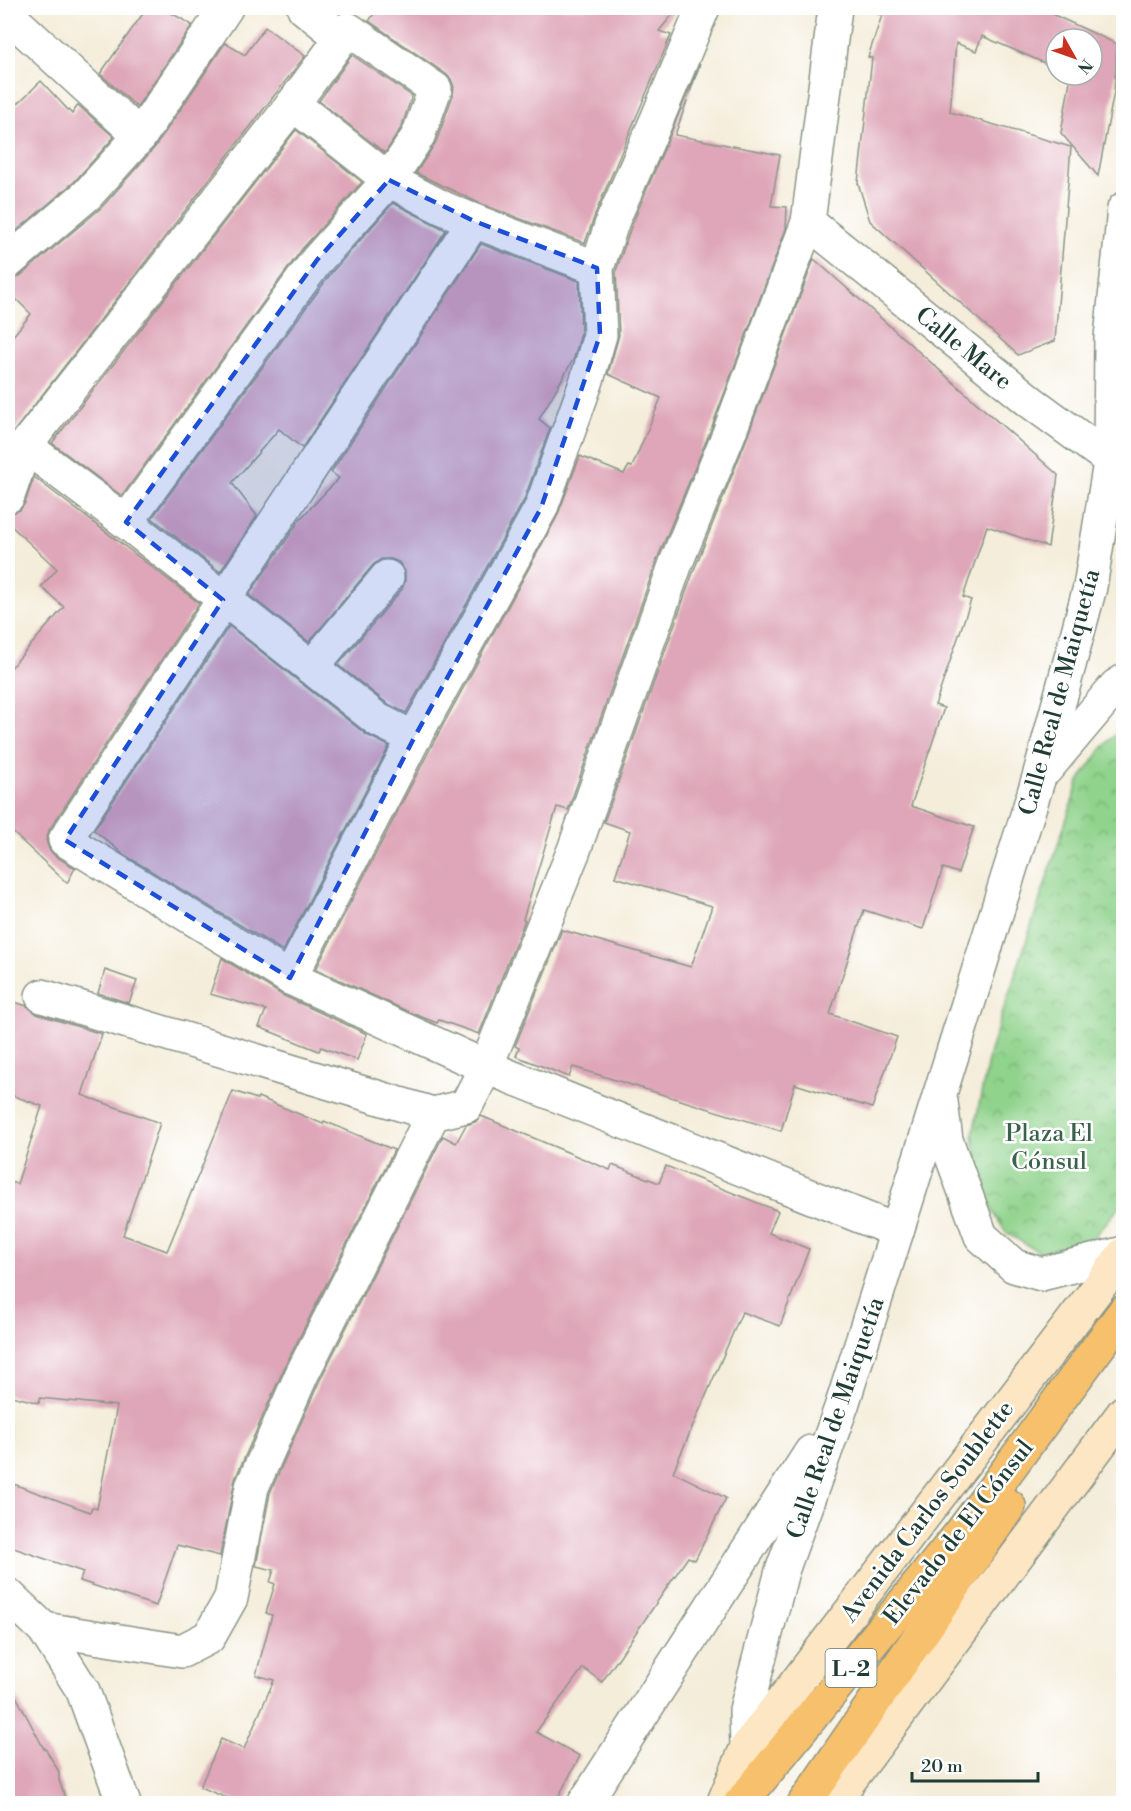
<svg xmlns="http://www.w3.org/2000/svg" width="1131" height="1811" font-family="'Libre Bodoni',serif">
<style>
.park{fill:url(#park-crowns);stroke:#588860;stroke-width:1.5}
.building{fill:#dea6b8}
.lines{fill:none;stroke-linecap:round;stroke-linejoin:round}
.street-casing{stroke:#8a9587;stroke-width:36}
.secondary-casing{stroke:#8a9587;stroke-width:36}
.primary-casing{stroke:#8a9587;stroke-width:36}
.street{stroke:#fff;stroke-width:33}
.secondary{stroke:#fce6c4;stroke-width:33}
.primary{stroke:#f7c06c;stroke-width:33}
.marked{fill:#1d4ed8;fill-opacity:0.2;stroke:#1d4ed8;stroke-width:4.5;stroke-dasharray:12 8;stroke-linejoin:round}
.labels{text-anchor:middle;stroke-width:5;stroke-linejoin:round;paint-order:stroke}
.shield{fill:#fff;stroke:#627771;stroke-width:1.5}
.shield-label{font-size:22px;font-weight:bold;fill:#1f3d34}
.street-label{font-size:24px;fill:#1f3d34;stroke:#fff}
.park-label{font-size:24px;fill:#3b624a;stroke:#fff}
</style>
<defs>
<pattern id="park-crowns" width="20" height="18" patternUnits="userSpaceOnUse" patternTransform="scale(1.5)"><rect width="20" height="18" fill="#90d38c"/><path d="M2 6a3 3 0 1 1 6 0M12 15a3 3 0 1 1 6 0" fill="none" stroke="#75ac73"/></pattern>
</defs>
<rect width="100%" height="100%" fill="#fff"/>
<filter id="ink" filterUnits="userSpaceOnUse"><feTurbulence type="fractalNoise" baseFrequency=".0167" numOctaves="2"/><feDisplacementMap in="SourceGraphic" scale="12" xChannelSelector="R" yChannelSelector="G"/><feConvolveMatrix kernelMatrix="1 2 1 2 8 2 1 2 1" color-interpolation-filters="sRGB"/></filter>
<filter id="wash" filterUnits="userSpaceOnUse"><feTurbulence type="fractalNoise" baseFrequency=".008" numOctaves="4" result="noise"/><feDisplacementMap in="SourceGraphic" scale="24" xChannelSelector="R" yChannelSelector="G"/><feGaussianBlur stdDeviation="1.35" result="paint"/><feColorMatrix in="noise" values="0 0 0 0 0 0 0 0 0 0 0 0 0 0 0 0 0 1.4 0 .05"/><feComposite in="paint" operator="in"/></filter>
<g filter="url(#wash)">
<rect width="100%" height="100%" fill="#f4edda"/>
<!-- park -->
<path class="park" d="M 1123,727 L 1123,1203 L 1088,1244 L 1039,1252 L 1006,1233 L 989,1205 L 977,1170 L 973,1134 L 990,1051 L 1079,781 L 1103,747 Z"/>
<g id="blocks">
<!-- building -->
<g class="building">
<path d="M 147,8 L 163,8 L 192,25 L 137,107 L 100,74 Z"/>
<path d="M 378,8 L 678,8 L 659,31 L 671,35 L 596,212 L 585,243 L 481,204 L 416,173 L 436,142 L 453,95 L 454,87 L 451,79 L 446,74 L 369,21 Z"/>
<path d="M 871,8 L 1039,8 L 1117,44 L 1114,92 L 1098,176 L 1061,133 L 1071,75 L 1092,75 L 1092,39 L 1056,39 L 1056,68 L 982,36 L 976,51 L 956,43 L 950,112 L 1071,147 L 1055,341 L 1018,355 L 870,221 L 858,183 L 872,58 L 868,57 L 882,15 L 870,11 Z"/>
<path d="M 265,27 L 305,56 L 8,439 L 8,342 L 31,314 L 8,291 L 8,280 L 20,276 L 101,208 L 155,147 L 225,43 L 245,55 Z"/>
<path d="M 352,55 L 412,96 L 401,128 L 385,153 L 319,101 Z"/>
<path d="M 700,64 L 675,135 L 780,155 L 771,206 L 787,207 L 786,229 L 711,429 L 658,557 L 568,810 L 557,807 L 523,919 L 525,920 L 479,1034 L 439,1020 L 437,1023 L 409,1012 L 316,969 L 431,747 L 557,517 L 580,456 L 624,474 L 629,466 L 632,467 L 661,398 L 608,374 L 619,335 L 616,271 L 631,227 Z"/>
<path d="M 41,81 L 72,114 L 78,105 L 114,137 L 74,182 L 8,238 L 8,113 Z"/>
<path d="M 296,130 L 362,182 L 302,249 L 122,496 L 52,443 Z"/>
<path d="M 393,203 L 446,230 L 302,448 L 279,429 L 232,483 L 257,516 L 220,572 L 152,518 L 332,272 Z"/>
<path d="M 481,244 L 579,281 L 581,333 L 574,358 L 539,419 L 550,428 L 524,500 L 406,713 L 388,704 L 338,665 L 402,589 L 405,581 L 405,571 L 399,562 L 391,559 L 381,559 L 373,565 L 309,642 L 249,595 L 301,518 L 339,478 L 331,472 Z"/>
<path d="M 814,259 L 1058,475 L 1048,547 L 987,526 L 963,597 L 971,600 L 935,705 L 944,708 L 911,806 L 974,827 L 958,873 L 943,868 L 923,929 L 864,910 L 830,1014 L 897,1037 L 872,1108 L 795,1084 L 781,1131 L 573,1067 L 569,1077 L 516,1056 L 519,1048 L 515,1046 L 562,930 L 691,967 L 712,906 L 615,877 L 630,831 L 604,822 L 694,570 L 745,443 Z"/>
<path d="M 34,477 L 199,603 L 49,830 L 46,840 L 49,849 L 55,856 L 75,868 L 67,883 L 8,828 L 8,671 L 64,607 L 41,587 L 57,569 L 8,523 L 8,514 L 20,510 L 25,503 Z"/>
<path d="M 229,626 L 367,735 L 389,746 L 283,951 L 123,854 L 94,830 Z"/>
<path d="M 222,958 L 282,995 L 367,1034 L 357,1060 L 321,1047 L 319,1051 L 259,1027 L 266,1010 L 210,994 Z"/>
<path d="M 105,970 L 137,981 L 129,1003 L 98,993 Z"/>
<path d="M 8,1000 L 27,1006 L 37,1014 L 102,1034 L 82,1095 L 160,1123 L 123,1235 L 167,1251 L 233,1091 L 257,1099 L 258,1097 L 323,1124 L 324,1121 L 394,1150 L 285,1366 L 235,1479 L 220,1556 L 177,1545 L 156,1606 L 80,1581 L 83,1572 L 8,1546 L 8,1482 L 90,1512 L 92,1507 L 97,1509 L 117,1406 L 40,1398 L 39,1403 L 8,1395 L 8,1181 L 17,1184 L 42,1106 L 8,1094 Z"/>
<path d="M 481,1116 L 610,1170 L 612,1165 L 659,1183 L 666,1166 L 778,1211 L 769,1233 L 809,1249 L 780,1326 L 742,1312 L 673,1472 L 726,1498 L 695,1560 L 688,1557 L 602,1682 L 583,1668 L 536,1732 L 580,1756 L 555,1803 L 239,1803 L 200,1787 L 221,1739 L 244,1749 L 274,1680 L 256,1675 L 272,1615 L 266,1613 L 275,1584 L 270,1582 L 274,1570 L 256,1566 L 270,1493 L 319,1382 L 443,1136 L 456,1143 L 466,1125 L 477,1121 Z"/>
<path d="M 8,1681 L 44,1749 L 45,1748 L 59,1772 L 59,1780 L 67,1803 L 8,1803 Z"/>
</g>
</g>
</g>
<g filter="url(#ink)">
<use href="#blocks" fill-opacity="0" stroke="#8a9587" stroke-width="1.5"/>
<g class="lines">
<defs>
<g id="street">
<path d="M 304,8 L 342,38"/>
<path d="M 8,15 L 140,136"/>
<path d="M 293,104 L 389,180 L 443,208 L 474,221 L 597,268"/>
<path d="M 474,221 L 65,840 L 290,978 L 486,1067 L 897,1231"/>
<path d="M 808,222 L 1031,402 L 1124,470"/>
<path d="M 8,262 L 87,195 L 140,136 L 226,8"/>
<path d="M 25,446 L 126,522 L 378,720 L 414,738"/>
<path d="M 8,496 L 25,446 L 293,104 L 348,29 L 435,89 L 418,136 L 389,180 L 317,260 L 126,522"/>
<path d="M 311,668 L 387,577"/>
<path d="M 1046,769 L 1116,686 L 1124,681"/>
<path d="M 290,978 L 414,738 L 541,508 L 587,380 L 600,335 L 597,268 L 613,220 L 658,117 L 703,8"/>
<path d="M 42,996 L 433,1114"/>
<path d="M 941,1102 L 946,1140 L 981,1236 L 1014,1266 L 1041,1274 L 1124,1253"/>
<path d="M 8,1595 L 44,1629 L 83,1691 L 124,1804"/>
<path d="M 44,1629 L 182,1651 L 209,1637 L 231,1598 L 252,1487 L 302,1374 L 433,1114 L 466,1106 L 486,1067 L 574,850 L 676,563 L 728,436 L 808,222 L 835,8"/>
<path d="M 747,1747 L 746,1710 L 782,1571 L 842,1405 L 897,1231 L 1039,777 L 1090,587 L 1110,462 L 1111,338 L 1124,209"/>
<path d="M 584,1804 L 811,1452"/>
</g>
<g id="secondary">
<path d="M 723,1804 L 747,1747 L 1124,1254"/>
<path d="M 832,1804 L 1124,1412"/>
</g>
<g id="primary">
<path d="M 740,1804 L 961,1533 L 1124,1312"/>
<path d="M 804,1804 L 1009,1506"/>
</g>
</defs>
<!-- street casing -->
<use href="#street" class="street-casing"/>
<!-- secondary casing -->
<use href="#secondary" class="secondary-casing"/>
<!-- primary casing -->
<use href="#primary" class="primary-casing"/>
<!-- street -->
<use href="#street" class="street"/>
<!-- secondary -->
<use href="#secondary" class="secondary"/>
<!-- primary -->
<use href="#primary" class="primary"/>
</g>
</g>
<!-- marked area -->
<path class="marked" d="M 389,180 L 474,221 L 597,268 L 600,335 L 541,508 L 414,738 L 290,978 L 65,840 L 223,600 L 126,522 L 317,260 Z"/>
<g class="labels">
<!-- shield labels -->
<rect class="shield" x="825.5" y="1649" width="51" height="38" rx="4.5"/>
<g class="shield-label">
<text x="851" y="1676">L-2</text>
</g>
<!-- street labels -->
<g class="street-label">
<text transform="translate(964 348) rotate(39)" y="8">Calle Mare</text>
<text transform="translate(1059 692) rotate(-75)" y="8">Calle Real de Maiquetía</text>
<text transform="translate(835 1418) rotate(-71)" y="8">Calle Real de Maiquetía</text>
<text transform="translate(927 1511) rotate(-53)" y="8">Avenida Carlos Soublette</text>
<text transform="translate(958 1532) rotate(-52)" y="8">Elevado de El Cónsul</text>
</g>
<!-- park labels -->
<g class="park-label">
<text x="1049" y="1141">Plaza El<tspan x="1049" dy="28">Cónsul</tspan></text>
</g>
</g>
<!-- margin -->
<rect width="1131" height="1811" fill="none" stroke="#fff" stroke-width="30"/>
<!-- north arrow -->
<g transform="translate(1074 57) rotate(130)"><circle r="28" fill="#ffffff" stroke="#a5b1ae" stroke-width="1.5"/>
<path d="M0-4.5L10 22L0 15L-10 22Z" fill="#c8321e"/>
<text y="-9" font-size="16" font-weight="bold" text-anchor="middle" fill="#1f3d34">N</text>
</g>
<!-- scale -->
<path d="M912 1772v9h126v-9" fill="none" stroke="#1f3d34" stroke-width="3"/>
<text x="921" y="1772" font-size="18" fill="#1f3d34" stroke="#ffffff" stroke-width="4.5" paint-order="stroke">20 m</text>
</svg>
